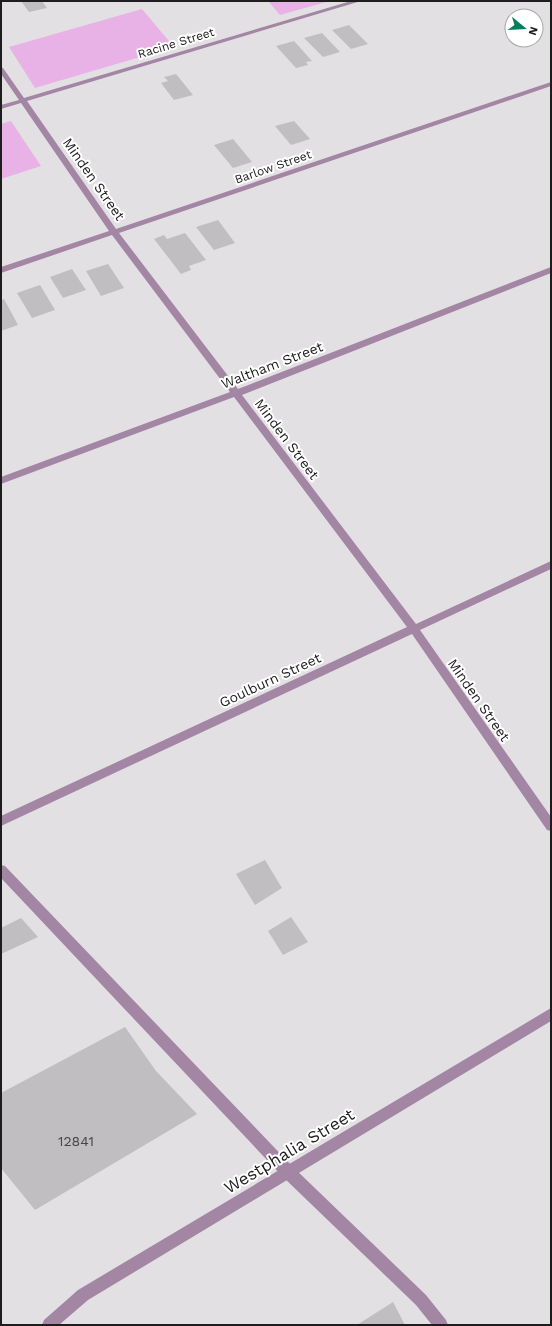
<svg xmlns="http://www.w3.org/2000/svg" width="552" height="1326" font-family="'Work Sans',sans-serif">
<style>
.green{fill:#e8b2e7}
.building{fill:#c1bec1}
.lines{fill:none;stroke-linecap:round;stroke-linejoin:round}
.service{fill:#a386a3;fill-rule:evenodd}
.minor{fill:#a386a3;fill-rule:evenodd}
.labels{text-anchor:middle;stroke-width:4;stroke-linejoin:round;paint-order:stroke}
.far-street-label{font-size:12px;fill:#1e1d1e;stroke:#fff}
.street-label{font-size:14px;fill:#1e1d1e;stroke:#fff}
.near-number-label{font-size:14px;fill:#474547}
.near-street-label{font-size:17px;fill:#1e1d1e;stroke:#fff}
</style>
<rect width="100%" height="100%" fill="#e3e0e3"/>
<!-- green -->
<g class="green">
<path d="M 268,1 L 330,1 L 280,15 Z"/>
<path d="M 142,9 L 174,47 L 35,88 L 9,47 Z"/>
<path d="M 11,121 L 41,166 L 1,179 L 1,124 Z"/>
</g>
<!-- building -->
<g class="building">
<path d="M 21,1 L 42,1 L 47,8 L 29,12 Z"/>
<path d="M 349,25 L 368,44 L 351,49 L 332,30 Z"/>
<path d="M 322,33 L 340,52 L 323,57 L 304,38 Z"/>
<path d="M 294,41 L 312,61 L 306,62 L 308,65 L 296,68 L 276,46 Z"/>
<path d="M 176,74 L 193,95 L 174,100 L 161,83 L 168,81 L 164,77 Z"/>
<path d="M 294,121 L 310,139 L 291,145 L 275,126 Z"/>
<path d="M 233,139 L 252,162 L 233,168 L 214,145 Z"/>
<path d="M 218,220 L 235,243 L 214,250 L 196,227 Z"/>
<path d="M 185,233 L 206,260 L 189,266 L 191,270 L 181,274 L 154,239 L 164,235 L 167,239 Z"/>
<path d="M 108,264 L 124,288 L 101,296 L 86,271 Z"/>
<path d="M 72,269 L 86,290 L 63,298 L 50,277 Z"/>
<path d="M 40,285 L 55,310 L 32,318 L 17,293 Z"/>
<path d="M 4,299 L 18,325 L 1,331 L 1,300 Z"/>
<path d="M 265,860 L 282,888 L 255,905 L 236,874 Z"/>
<path d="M 291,917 L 308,942 L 283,955 L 268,931 Z"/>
<path d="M 21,918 L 38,937 L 1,954 L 1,928 Z"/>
<path d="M 125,1027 L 156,1071 L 197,1114 L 35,1210 L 1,1168 L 1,1093 Z"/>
<path d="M 393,1302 L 405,1325 L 357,1325 Z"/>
</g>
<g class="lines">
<!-- service -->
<path class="service" d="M 1,865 L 5,866 L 293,1167 L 426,1295 L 446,1320 L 448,1325 L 432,1325 L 416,1305 L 283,1177 L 1,878 Z"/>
<!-- minor -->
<g class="minor">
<path d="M 351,1 L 361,1 L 27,101 L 116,229 L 551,82 L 551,86 L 119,233 L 238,389 L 551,267 L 551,273 L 242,395 L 416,624 L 551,561 L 551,569 L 420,630 L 551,817 L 551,831 L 547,830 L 412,634 L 1,826 L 1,816 L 407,627 L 234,397 L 1,484 L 1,477 L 230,392 L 112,235 L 1,273 L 1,267 L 109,231 L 21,103 L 1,109 L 1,105 L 19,100 L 1,74 L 1,67 L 3,68 L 24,98 Z"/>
<path d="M 551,1008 L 551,1021 L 88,1300 L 59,1325 L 42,1325 L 44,1320 L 78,1290 Z"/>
</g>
</g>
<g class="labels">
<!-- far-street labels -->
<g class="far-street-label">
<text transform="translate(176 43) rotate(-17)" y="4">Racine Street</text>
<text transform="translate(273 167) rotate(-19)" y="4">Barlow Street</text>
</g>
<!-- street labels -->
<g class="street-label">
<text transform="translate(94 179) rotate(55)" y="5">Minden Street</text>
<text transform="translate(272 365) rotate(-21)" y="5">Waltham Street</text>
<text transform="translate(287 439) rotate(53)" y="5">Minden Street</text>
<text transform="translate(270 680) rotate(-25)" y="5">Goulburn Street</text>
<text transform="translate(479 700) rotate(55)" y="5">Minden Street</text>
</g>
<!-- near-number labels -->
<g class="near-number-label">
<text x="76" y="1146">12841</text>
</g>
<!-- near-street labels -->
<g class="near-street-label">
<text transform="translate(289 1151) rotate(-31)" y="6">Westphalia Street</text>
</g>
</g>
<!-- border -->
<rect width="552" height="1326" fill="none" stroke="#1e1d1e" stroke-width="4"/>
<!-- north arrow -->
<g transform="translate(524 28) rotate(108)"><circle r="19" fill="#ffffff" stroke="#a5a5a5"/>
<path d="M0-3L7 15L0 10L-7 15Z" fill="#007e5d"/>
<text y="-6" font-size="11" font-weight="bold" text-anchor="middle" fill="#1e1d1e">N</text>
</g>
</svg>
